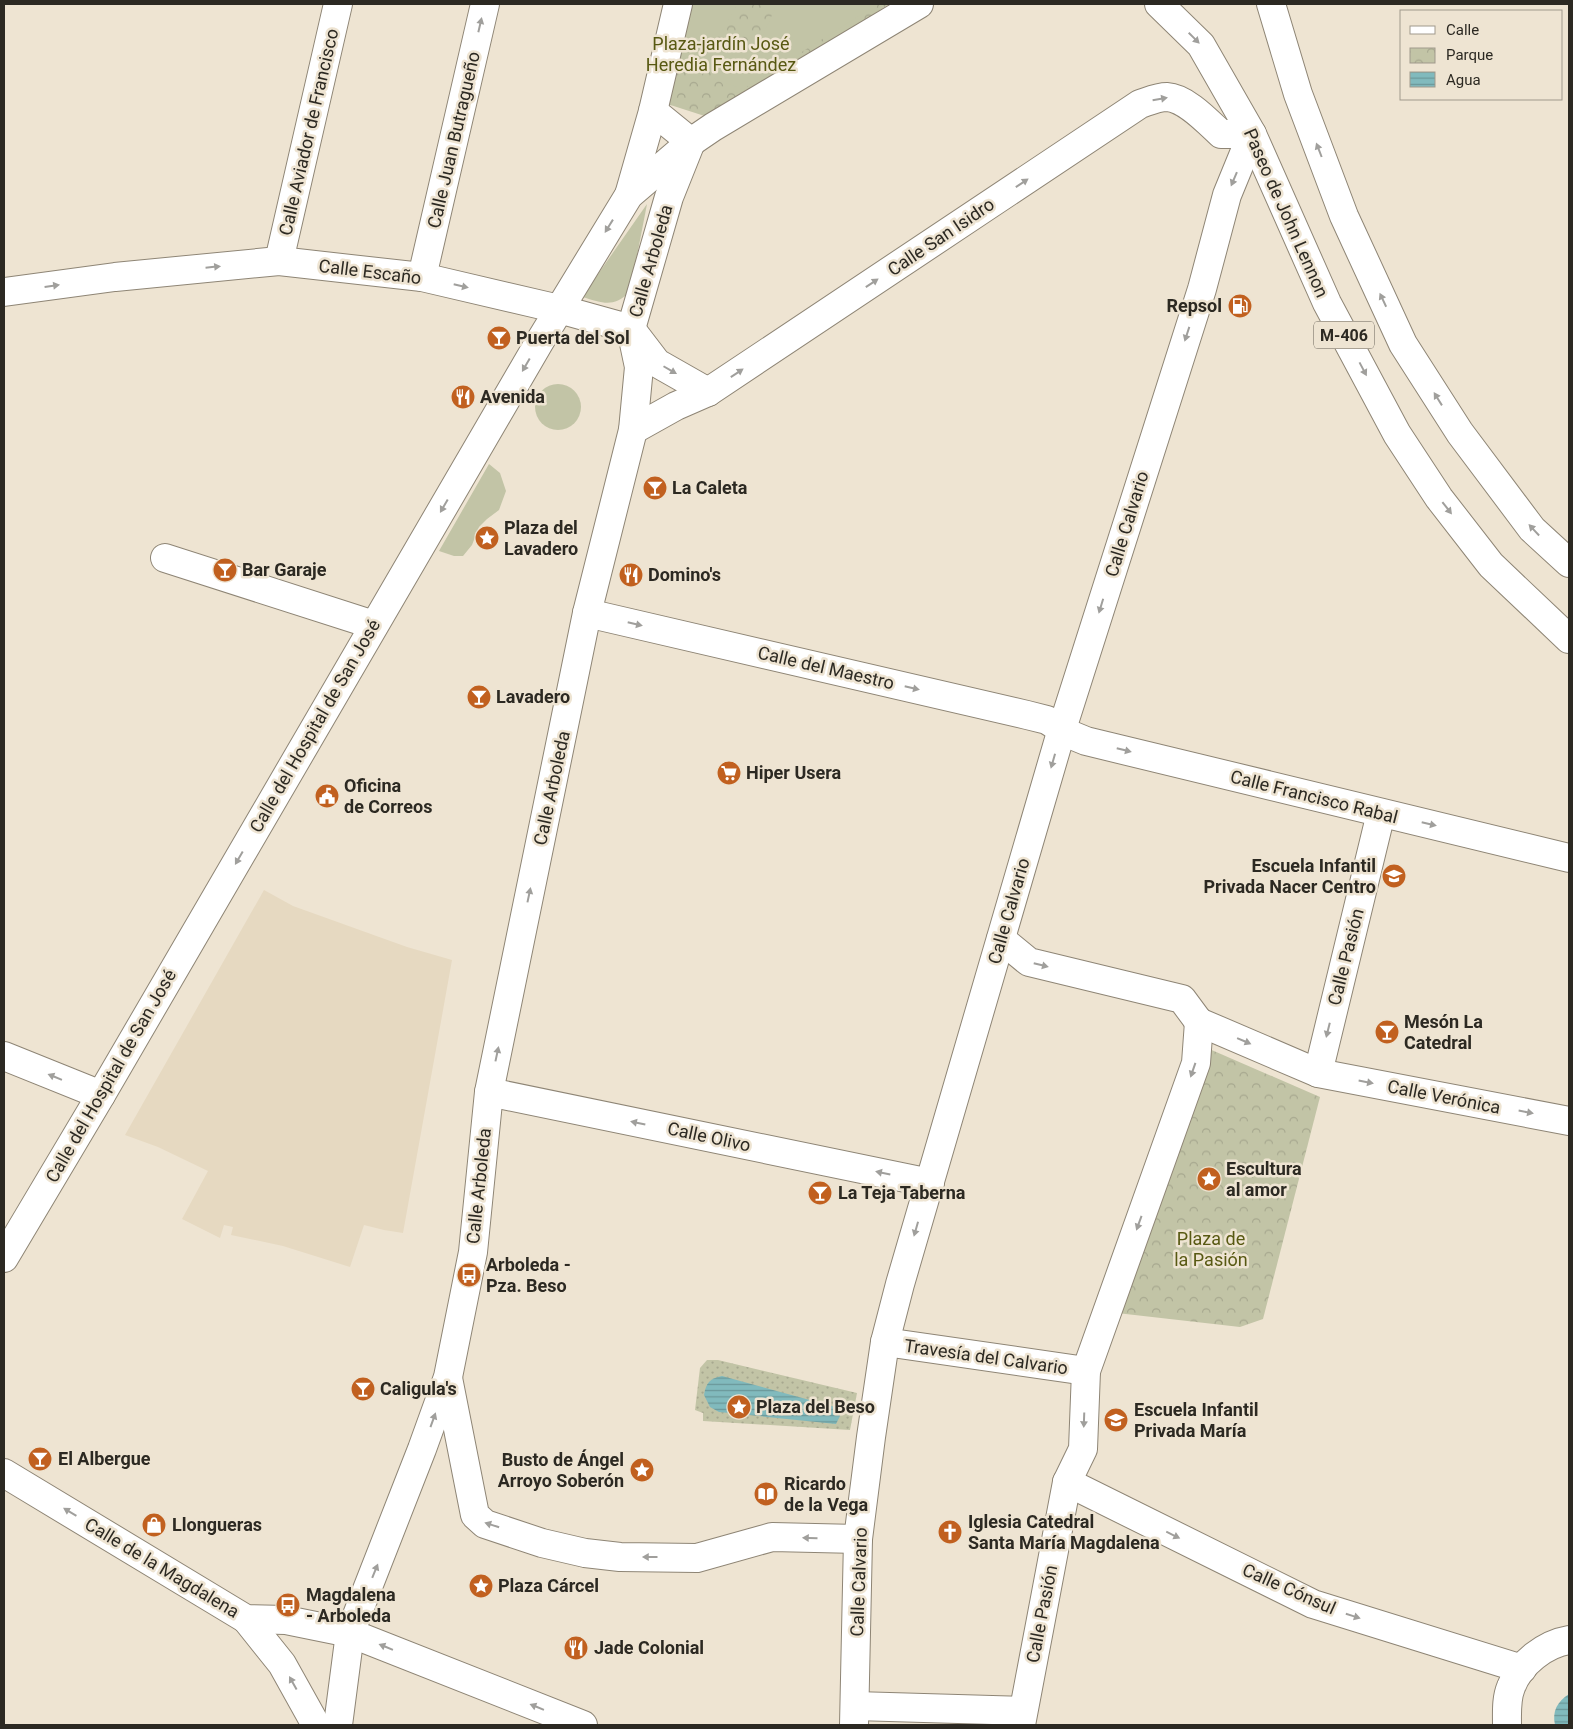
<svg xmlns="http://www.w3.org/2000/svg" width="1573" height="1729" font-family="Roboto,sans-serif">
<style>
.built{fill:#e6d9c1}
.grass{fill:url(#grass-dots)}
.park{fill:url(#park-crowns)}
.garden{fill:#c2c4a6}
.water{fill:url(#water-rules)}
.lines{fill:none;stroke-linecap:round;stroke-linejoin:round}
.minor-casing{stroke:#8e8575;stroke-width:30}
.highway-casing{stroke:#8e8575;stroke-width:30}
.minor{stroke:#fff;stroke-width:28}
.highway{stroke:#fff;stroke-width:28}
.oneway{fill:#a09f9c}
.labels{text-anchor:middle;stroke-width:5;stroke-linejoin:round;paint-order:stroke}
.shield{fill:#eee4d2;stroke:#666157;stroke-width:1}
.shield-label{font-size:16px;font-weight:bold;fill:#2c2922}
.park-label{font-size:18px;fill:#585913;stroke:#eee4d2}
.street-label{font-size:18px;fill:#2c2922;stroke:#eee4d2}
.poi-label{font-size:18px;font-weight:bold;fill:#2c2922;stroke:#eee4d2;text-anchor:start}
</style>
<defs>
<pattern id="grass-dots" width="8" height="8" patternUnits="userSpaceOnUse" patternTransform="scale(1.25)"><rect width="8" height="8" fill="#c2c4a6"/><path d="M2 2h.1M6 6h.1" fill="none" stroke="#a7a88f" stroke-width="1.8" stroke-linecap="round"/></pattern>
<pattern id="park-crowns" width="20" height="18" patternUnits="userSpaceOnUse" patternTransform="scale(1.25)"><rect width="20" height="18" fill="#c2c4a6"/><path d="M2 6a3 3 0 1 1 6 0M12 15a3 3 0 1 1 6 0" fill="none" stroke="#a7a88f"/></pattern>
<pattern id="water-rules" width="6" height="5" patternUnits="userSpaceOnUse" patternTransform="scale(1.25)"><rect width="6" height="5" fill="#81babd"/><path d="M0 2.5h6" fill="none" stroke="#6a9799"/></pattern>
</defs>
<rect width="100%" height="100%" fill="#eee4d2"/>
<!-- built -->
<path class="built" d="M 264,890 L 293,906 L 407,947 L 452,960 L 403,1233 L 384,1230 L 364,1225 L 350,1267 L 283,1246 L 231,1235 L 233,1227 L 224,1225 L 220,1238 L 182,1219 L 208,1171 L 158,1147 L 125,1135 Z"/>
<!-- grass -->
<path class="grass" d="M 707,1360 L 718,1360 L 857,1393 L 850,1430 L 703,1421 L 703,1413 L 695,1410 L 700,1368 Z"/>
<!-- park -->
<g class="park">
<path d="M 683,4 L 889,4 L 717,120 L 655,100 Z"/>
<path d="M 1207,1048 L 1320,1097 L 1263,1319 L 1240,1327 L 1117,1313 Z"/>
</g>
<!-- garden -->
<g class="garden">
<path d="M 682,4 L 738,4 L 713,45 L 697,79 L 665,61 Z"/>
<path d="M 777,4 L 878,4 L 743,89 L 714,79 L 741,42 L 762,37 Z"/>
<path d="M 647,204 L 630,292 C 612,308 604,303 582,297 Z"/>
<circle cx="558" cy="407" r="23"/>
<path d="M 489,464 L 500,473 L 506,491 L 499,510 L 487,519 L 479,527 L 472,545 L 463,556 L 454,556 L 439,551 Z"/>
</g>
<!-- water -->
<g class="water">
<path d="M 722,1376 L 839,1408 L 840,1416 L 836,1424 L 719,1412 L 710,1407 L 704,1395 C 706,1383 710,1378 722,1376 Z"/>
<path d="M 1569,1694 L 1569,1725 L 1555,1725 C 1552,1711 1557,1702 1569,1694 Z"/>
</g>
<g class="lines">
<defs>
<g id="minor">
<path d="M 653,111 L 691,142"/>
<path d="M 629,195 L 653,111 L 678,4"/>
<path d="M 279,261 L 338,4"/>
<path d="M 422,277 L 485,4"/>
<path d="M 4,292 L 115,277 L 279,261 L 422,277 L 559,309 L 631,329 L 657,363 L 708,392"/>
<path d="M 633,430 L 676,406 L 708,392 L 1140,104 C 1149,101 1158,97 1167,97 C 1186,98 1208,122 1221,134 L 1252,134 L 1227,195 L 1202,289 L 1062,729 L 900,1284 L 885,1342 L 871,1437 L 858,1539 L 854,1725"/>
<path d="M 165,558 L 374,625"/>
<path d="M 587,613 L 1027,715 L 1047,720 L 1069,734 L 1086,741 L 1569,858"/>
<path d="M 1001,939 L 1029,962 L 1182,999 L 1199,1022"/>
<path d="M 1199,1022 L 1318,1073 L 1569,1121"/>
<path d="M 4,1056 L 101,1095"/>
<path d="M 1318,1073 L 1381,813"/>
<path d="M 489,1092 L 930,1183"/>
<path d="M 4,1258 L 101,1095 L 540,341 L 629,195 L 691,142 L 713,127 L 919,4"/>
<path d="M 885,1342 L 1086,1371"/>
<path d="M 448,1378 L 475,1515 L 485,1524 L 542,1543 L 585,1553 L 620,1557 L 697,1558 L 772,1537 L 858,1539"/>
<path d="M 4,1473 L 246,1619 L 286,1620 L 350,1633 L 583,1725"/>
<path d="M 1067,1482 L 1313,1604 L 1522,1669"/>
<path d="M 246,1619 L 282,1664 L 316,1725"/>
<path d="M 855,1706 L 1023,1711"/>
<path d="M 338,1725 L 350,1633 L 422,1449 L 448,1377 L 473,1252 L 489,1092 L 587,613 L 633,430 L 639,367 L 631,329 L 669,197 L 691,142"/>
<path d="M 1021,1725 L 1067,1482 L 1083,1449 L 1086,1371 L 1196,1063 L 1199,1022"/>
<path d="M 1507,1725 C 1507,1712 1506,1699 1511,1687 C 1520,1663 1545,1644 1569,1640"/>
</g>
<g id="highway">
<path d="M 1159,4 L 1201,45 L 1252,134 L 1327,303 L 1397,434 L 1439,498 L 1491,565 L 1569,639"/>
<path d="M 1271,4 L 1298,94 L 1344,216 L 1403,344 L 1460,433 L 1532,529 L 1569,563"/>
</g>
</defs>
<!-- minor casing -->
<use href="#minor" class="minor-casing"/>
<!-- highway casing -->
<use href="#highway" class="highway-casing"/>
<!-- minor -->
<use href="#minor" class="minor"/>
<!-- highway -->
<use href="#highway" class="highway"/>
</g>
<!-- one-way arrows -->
<defs><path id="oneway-solid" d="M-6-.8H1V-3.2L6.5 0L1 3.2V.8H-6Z" transform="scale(1.25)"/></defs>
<g class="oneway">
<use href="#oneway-solid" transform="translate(480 25) rotate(-77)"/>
<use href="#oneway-solid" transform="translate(1194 38) rotate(45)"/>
<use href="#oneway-solid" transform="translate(1160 99) rotate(-10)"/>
<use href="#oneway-solid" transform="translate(1319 150) rotate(-111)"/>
<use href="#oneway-solid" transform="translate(1234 179) rotate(113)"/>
<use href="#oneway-solid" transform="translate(1022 183) rotate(-34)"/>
<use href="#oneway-solid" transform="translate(609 226) rotate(122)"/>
<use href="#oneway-solid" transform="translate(213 267) rotate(-6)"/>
<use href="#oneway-solid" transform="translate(872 283) rotate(-34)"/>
<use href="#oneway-solid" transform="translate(52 286) rotate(-8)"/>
<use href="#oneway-solid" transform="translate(461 286) rotate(13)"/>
<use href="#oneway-solid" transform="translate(1383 300) rotate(-115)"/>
<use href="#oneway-solid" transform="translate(1187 334) rotate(108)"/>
<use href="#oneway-solid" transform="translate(526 365) rotate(120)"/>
<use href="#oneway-solid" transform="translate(1363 369) rotate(62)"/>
<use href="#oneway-solid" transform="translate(670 370) rotate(30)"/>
<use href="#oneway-solid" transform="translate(737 373) rotate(-34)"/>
<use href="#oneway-solid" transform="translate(1438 399) rotate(-122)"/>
<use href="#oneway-solid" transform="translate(444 506) rotate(120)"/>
<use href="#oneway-solid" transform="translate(1447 508) rotate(52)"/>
<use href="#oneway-solid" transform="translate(1534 530) rotate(-133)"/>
<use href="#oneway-solid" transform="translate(1101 606) rotate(107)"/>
<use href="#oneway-solid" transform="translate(635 624) rotate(13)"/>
<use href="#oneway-solid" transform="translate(912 688) rotate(13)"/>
<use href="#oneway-solid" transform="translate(1124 750) rotate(14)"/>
<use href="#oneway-solid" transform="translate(1053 761) rotate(106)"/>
<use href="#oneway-solid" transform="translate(1429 824) rotate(13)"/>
<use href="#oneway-solid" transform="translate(239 858) rotate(120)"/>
<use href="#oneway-solid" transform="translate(529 895) rotate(-78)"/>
<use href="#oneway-solid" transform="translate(1041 965) rotate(14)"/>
<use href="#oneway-solid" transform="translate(1328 1030) rotate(104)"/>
<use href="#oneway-solid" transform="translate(1244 1041) rotate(23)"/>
<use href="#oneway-solid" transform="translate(497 1054) rotate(-78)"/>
<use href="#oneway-solid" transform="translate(1193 1070) rotate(109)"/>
<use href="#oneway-solid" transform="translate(55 1077) rotate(-158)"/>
<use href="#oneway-solid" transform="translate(1366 1082) rotate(11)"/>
<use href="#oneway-solid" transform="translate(1526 1112) rotate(11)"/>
<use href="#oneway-solid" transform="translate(638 1123) rotate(-168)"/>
<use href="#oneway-solid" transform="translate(883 1173) rotate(-168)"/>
<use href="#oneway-solid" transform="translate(1139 1223) rotate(110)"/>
<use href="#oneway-solid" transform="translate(916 1229) rotate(106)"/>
<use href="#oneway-solid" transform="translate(433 1420) rotate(-70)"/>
<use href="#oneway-solid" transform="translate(1084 1420) rotate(92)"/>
<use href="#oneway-solid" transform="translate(70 1512) rotate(-149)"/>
<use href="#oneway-solid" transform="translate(492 1525) rotate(-162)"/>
<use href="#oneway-solid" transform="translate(1173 1535) rotate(26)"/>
<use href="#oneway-solid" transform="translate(810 1538) rotate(-178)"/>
<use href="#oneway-solid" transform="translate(650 1557) rotate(-180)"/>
<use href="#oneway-solid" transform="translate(375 1571) rotate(-68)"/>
<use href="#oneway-solid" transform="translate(1353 1616) rotate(17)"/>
<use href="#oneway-solid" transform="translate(386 1647) rotate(-158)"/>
<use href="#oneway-solid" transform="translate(293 1683) rotate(-119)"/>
<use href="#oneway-solid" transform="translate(537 1707) rotate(-158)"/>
</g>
<!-- icons -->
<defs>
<symbol id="fuel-disc" viewBox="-11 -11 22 22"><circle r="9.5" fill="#c1601f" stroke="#eee4d2"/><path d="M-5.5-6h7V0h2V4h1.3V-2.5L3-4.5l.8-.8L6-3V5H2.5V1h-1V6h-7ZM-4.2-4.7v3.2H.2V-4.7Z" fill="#fff"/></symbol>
<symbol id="bar-disc" viewBox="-11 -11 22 22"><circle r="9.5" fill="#c1601f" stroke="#eee4d2"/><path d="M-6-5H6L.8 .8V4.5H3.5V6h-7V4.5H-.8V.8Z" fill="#fff"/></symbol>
<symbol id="restaurant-disc" viewBox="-11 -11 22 22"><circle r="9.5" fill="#c1601f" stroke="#eee4d2"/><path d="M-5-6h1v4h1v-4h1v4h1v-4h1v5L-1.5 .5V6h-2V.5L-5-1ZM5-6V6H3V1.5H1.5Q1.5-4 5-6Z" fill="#fff"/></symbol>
<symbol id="sight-disc" viewBox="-11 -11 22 22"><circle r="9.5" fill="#c1601f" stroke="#eee4d2"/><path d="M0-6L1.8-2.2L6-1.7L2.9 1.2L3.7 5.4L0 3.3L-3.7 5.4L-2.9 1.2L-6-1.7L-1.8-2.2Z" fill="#fff"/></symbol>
<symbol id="supermarket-disc" viewBox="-11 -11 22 22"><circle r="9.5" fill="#c1601f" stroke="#eee4d2"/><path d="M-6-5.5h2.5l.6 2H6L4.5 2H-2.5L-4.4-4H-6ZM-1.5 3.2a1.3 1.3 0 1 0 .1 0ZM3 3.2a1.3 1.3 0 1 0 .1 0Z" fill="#fff"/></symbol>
<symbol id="civic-disc" viewBox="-11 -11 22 22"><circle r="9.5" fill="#c1601f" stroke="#eee4d2"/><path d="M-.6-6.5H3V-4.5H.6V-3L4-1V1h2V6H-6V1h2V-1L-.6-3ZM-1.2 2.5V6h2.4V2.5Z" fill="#fff"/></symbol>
<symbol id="school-disc" viewBox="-11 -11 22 22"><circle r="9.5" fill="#c1601f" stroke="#eee4d2"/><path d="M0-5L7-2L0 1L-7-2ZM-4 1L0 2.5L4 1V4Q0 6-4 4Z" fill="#fff"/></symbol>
<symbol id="bus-disc" viewBox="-11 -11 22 22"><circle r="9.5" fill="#c1601f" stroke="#eee4d2"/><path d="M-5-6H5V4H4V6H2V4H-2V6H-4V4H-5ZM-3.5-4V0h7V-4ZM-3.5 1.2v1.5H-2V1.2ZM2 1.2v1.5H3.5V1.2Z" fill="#fff"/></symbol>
<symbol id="library-disc" viewBox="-11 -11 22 22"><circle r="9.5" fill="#c1601f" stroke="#eee4d2"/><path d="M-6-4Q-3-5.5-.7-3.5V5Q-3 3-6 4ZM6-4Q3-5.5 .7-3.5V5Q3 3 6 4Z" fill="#fff"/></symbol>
<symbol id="shop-disc" viewBox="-11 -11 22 22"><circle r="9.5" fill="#c1601f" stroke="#eee4d2"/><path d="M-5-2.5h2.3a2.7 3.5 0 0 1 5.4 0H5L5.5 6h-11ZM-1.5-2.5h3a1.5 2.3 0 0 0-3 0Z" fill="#fff"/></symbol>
<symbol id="church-disc" viewBox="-11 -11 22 22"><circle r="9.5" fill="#c1601f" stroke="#eee4d2"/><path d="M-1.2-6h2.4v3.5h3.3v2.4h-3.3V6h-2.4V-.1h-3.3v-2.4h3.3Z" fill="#fff"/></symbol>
</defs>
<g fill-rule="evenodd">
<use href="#fuel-disc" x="1226" y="292" width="28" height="28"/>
<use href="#bar-disc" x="485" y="324" width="28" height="28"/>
<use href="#restaurant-disc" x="449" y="383" width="28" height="28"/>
<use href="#bar-disc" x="641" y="474" width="28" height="28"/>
<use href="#sight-disc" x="473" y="524" width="28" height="28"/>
<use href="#bar-disc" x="211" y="556" width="28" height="28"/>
<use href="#restaurant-disc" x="617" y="561" width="28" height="28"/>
<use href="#bar-disc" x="465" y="683" width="28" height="28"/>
<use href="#supermarket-disc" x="715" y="759" width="28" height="28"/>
<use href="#civic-disc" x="313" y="782" width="28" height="28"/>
<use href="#school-disc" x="1380" y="862" width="28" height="28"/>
<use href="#bar-disc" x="1373" y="1018" width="28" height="28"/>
<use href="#sight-disc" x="1195" y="1165" width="28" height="28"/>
<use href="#bar-disc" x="806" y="1179" width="28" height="28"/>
<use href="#bus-disc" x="455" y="1261" width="28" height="28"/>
<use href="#bar-disc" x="349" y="1375" width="28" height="28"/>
<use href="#sight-disc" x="725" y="1393" width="28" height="28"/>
<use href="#school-disc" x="1102" y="1406" width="28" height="28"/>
<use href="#bar-disc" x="26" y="1445" width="28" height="28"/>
<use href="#sight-disc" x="628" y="1456" width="28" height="28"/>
<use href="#library-disc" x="752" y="1480" width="28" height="28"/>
<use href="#shop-disc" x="140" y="1511" width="28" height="28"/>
<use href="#church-disc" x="936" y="1518" width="28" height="28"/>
<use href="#sight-disc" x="467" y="1572" width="28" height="28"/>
<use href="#bus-disc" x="274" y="1591" width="28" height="28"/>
<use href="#restaurant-disc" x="562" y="1634" width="28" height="28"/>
</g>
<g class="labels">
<!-- shield labels -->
<rect class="shield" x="1314" y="321.5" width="60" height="27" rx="4"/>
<g class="shield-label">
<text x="1344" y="341">M-406</text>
</g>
<!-- park labels -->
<g class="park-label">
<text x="721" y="50">Plaza-jardín José<tspan x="721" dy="21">Heredia Fernández</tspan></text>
<text x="1211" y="1245">Plaza de<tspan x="1211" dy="21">la Pasión</tspan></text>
</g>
<!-- street labels -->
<g class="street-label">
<text transform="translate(309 132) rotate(-77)" y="6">Calle Aviador de Francisco</text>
<text transform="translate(454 140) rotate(-77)" y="6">Calle Juan Butragueño</text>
<text transform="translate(1286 213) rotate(66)" y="6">Paseo de John Lennon</text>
<text transform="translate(941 237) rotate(-34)" y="6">Calle San Isidro</text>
<text transform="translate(651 261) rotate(-74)" y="6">Calle Arboleda</text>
<text transform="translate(370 272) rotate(7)" y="6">Calle Escaño</text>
<text transform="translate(1127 524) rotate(-73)" y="6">Calle Calvario</text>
<text transform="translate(826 668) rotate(13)" y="6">Calle del Maestro</text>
<text transform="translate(315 726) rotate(-60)" y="6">Calle del Hospital de San José</text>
<text transform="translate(552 788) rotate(-78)" y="6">Calle Arboleda</text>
<text transform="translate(1314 797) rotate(14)" y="6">Calle Francisco Rabal</text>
<text transform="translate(1009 911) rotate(-74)" y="6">Calle Calvario</text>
<text transform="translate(1346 957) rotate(-76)" y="6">Calle Pasión</text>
<text transform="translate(111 1076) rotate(-60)" y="6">Calle del Hospital de San José</text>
<text transform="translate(1444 1097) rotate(11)" y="6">Calle Verónica</text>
<text transform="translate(709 1137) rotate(12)" y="6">Calle Olivo</text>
<text transform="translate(479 1186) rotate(-84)" y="6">Calle Arboleda</text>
<text transform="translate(986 1357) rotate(8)" y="6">Travesía del Calvario</text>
<text transform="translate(162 1568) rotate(31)" y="6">Calle de la Magdalena</text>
<text transform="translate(859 1582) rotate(-88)" y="6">Calle Calvario</text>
<text transform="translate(1289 1589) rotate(24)" y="6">Calle Cónsul</text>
<text transform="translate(1042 1614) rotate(-79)" y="6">Calle Pasión</text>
</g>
<!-- poi labels -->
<g class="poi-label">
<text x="1222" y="312" text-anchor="end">Repsol</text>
<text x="516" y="344">Puerta del Sol</text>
<text x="480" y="403">Avenida</text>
<text x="672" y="494">La Caleta</text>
<text x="504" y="534">Plaza del<tspan x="504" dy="21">Lavadero</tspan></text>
<text x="242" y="576">Bar Garaje</text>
<text x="648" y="581">Domino's</text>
<text x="496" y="703">Lavadero</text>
<text x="746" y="779">Hiper Usera</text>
<text x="344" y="792">Oficina<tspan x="344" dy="21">de Correos</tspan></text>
<text x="1376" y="872" text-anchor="end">Escuela Infantil<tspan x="1376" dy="21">Privada Nacer Centro</tspan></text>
<text x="1404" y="1028">Mesón La<tspan x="1404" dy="21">Catedral</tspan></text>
<text x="1226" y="1175">Escultura<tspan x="1226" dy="21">al amor</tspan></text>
<text x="838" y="1199">La Teja Taberna</text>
<text x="486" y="1271">Arboleda -<tspan x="486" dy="21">Pza. Beso</tspan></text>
<text x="380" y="1395">Caligula's</text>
<text x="756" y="1413">Plaza del Beso</text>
<text x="1134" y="1416">Escuela Infantil<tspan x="1134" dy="21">Privada María</tspan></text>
<text x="58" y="1465">El Albergue</text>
<text x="624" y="1466" text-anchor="end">Busto de Ángel<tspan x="624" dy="21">Arroyo Soberón</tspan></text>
<text x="784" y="1490">Ricardo<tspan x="784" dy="21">de la Vega</tspan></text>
<text x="968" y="1528">Iglesia Catedral<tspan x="968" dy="21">Santa María Magdalena</tspan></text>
<text x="172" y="1531">Llongueras</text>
<text x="498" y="1592">Plaza Cárcel</text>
<text x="306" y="1601">Magdalena<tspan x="306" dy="21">- Arboleda</tspan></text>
<text x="594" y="1654">Jade Colonial</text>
</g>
</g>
<!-- border -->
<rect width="1573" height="1729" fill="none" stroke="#2c2922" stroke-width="10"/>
<!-- legend -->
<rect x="1400" y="10" width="162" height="90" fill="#eee4d2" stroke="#a0998c"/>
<rect x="1410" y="26" width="25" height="8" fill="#ffffff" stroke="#a0998c"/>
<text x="1446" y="35" font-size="15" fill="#2c2922">Calle</text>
<rect x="1410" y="48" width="25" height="15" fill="url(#park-crowns)" stroke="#a0998c"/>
<text x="1446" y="60" font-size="15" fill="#2c2922">Parque</text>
<rect x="1410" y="72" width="25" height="15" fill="url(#water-rules)" stroke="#a0998c"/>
<text x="1446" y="85" font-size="15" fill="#2c2922">Agua</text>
</svg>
